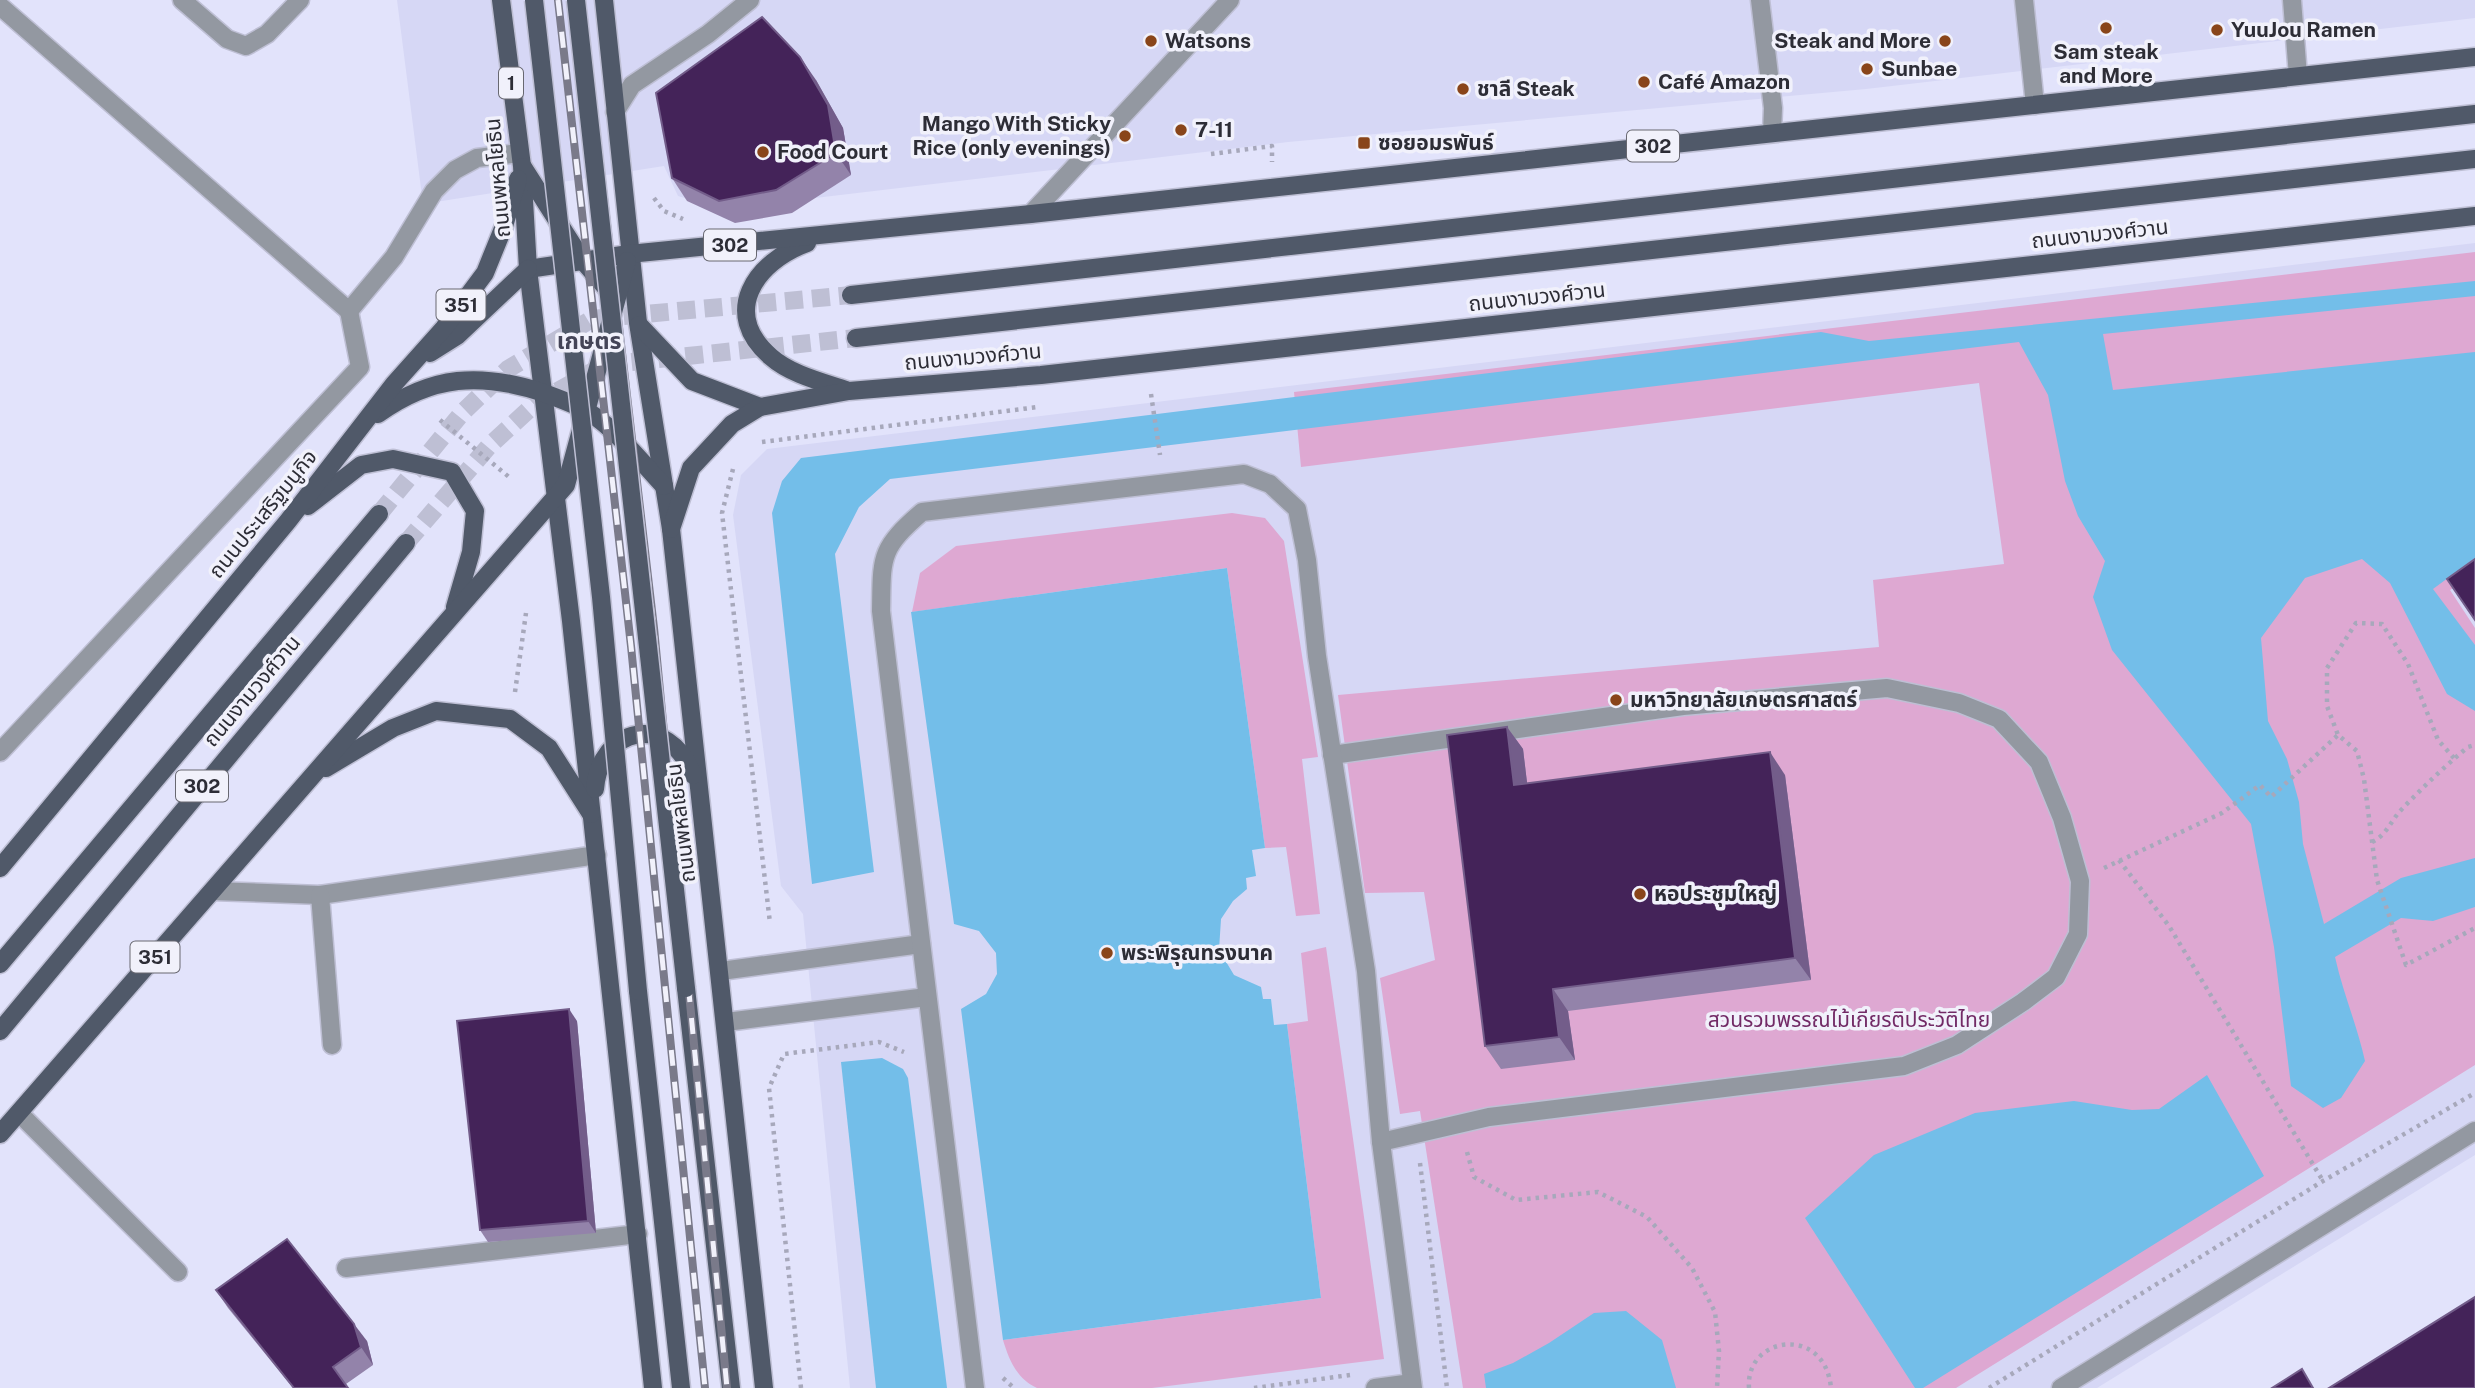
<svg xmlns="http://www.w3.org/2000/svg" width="2475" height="1388" font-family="'Public Sans','Noto Sans Thai',sans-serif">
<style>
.built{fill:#d6d7f5}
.green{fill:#dea8d2}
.water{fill:#73bee9}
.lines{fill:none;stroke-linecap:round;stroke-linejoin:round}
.primary-tunnel{stroke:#bebfd4;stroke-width:18;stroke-dasharray:18 9;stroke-linecap:butt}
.lane-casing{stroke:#bebfd4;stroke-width:21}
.street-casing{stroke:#bebfd4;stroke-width:21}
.primary-casing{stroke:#bebfd4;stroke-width:21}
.path{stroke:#a7a8bb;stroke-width:4.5;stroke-dasharray:3.5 5;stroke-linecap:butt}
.lane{stroke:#9398a1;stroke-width:18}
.street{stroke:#9398a1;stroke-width:18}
.primary{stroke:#505969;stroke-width:18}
.rail-casing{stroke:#7a7a8a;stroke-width:8}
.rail{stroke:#f1f1fb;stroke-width:5;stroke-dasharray:16;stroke-linecap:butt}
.primary-bridge-casing{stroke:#bebfd4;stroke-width:21;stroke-linecap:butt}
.primary-bridge{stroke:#505969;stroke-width:18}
.wall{fill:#9383aa}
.shaded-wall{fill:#735d8a}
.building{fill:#442359;stroke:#735d8a;stroke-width:2}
.poi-dot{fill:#89451a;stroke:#f1f1fb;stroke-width:2.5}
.labels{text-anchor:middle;stroke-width:7;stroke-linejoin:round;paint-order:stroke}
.shield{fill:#f1f1fb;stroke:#686871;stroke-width:2}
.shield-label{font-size:19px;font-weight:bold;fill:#2d2d36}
.poi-label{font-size:21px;font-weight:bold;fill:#2d2d36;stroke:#f1f1fb;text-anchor:start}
.street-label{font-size:21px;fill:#2d2d36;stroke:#f1f1fb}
.park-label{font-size:21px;fill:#722a66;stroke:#f1f1fb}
.neighbourhood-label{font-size:23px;font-weight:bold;fill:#444457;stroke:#f1f1fb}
</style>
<rect width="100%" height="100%" fill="#e2e3fb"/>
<!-- built -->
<g class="built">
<path d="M 397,0 L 2475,0 L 2475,18 L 1866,89 L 1288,142 L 721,209 L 678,196 L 664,166 L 423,204 Z"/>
<path d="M 2475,243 L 2475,1155 L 2097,1388 L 850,1388 L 803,914 L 781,886 L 733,515 L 741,475 L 767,449 Z"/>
</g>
<!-- green -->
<g class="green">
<path d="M 2475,252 L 2475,573 L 2450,590 L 2475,628 L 2475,1065 L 1956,1388 L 1463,1388 L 1420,1111 L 1400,1114 L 1380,978 L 1435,960 L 1424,892 L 1365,893 L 1338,695 L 1879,647 L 1873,580 L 2004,564 L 1979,383 L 1301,467 L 1294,392 Z"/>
<path d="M 1232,513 L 1265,518 L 1284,541 L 1318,757 L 1302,759 L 1320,914 L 1296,916 L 1286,847 L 1265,848 L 1227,568 L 912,612 L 920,573 L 956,546 Z"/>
<path d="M 1326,947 L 1384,1359 L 1152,1388 L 1037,1388 C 1017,1379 1009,1360 1003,1340 L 1321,1298 L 1287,1024 L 1308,1021 L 1301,953 Z"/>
</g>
<!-- water -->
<g class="water">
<path d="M 2475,281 L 2475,296 L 2103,334 L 2113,390 L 2475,352 L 2475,558 L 2433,589 L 2475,645 L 2475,711 L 2447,694 L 2390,583 L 2362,559 L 2305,578 L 2261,638 L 2268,721 L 2287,759 L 2299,802 L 2303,844 L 2324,924 L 2401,878 L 2475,858 L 2475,907 L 2433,921 L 2401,918 L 2335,957 C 2343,993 2357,1025 2365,1061 L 2341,1098 L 2323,1108 L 2291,1086 L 2274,947 L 2251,824 L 2112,650 L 2093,597 L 2105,561 L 2078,516 L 2065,481 L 2048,395 L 2019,342 L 890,479 L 859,507 L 835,554 L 874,872 L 812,884 L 772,513 L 782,481 L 801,458 L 1821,332 L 1869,341 Z"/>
<path d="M 1227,568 L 1265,848 L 1252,850 L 1256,876 L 1246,878 L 1247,889 L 1233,901 L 1221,919 L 1219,950 L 1234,975 L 1261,987 L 1263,999 L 1271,999 L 1274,1025 L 1287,1024 L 1321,1298 L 1003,1340 L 961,1009 L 986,994 L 997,974 L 996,953 L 979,931 L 954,924 L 911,612 Z"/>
<path d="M 882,1058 L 903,1069 L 908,1078 L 947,1388 L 876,1388 L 841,1062 Z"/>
<path d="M 2207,1075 L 2264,1176 L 1923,1388 L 1915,1388 L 1805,1218 L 1874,1155 L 1975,1113 L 2074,1101 L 2132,1110 L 2159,1109 Z"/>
<path d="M 1626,1311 L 1662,1340 L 1676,1388 L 1486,1388 L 1484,1374 L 1513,1363 L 1549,1343 L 1594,1313 Z"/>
</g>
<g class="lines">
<!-- primary-tunnel -->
<g class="primary-tunnel">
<path d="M 379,514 L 462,413 L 508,369 L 592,319 L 851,295"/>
<path d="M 406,543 L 489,446 L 535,404 L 604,365 L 856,338"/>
</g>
<defs>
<g id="lane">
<path d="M 182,0 L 227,39 L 246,46 L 267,34 L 300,0"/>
<path d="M 0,752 L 360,367 L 349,311"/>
<path d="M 1332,755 L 1683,706 L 1887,688 L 1959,703 L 1999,719 L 2039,762 L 2062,818 L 2080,881 L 2078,934 L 2056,977 L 2023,1002 L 1957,1045 L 1904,1066 L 1489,1117 L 1381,1142"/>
<path d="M 721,971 L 921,944"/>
<path d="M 726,1022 L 927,997"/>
<path d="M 19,1113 L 178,1272"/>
<path d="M 975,1388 L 881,611 C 882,557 879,549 922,512 L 1244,474 L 1270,484 L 1297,509 L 1307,560 L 1317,656 L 1366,971 L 1381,1142 L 1413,1388"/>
<path d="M 1375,1388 L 1412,1383"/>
<path d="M 2061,1388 L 2475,1131"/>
</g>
<g id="street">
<path d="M 1760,0 L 1773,108 L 1772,133"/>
<path d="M 2024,0 L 2035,105"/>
<path d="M 2292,0 L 2298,76"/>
<path d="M 0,6 L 349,311 L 394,257 L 434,191 L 455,170 L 477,158 L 520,153"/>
<path d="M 615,112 L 632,85 L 708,34 L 750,0"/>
<path d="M 1031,214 L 1230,0"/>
<path d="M 213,891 L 320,895 L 597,855"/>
<path d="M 320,895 L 332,1045"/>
<path d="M 346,1268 L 638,1234"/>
</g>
<g id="primary">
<path d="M 501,0 L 522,166 L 528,269 L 571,621 L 653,1388"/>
<path d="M 604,0 L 638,323 L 671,529 L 764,1388"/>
<path d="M 523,167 L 583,261 L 613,296"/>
<path d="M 807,243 C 755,262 720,313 771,357 C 790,374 822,382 846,390"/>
<path d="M 528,269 L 629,254 L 1031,214 L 2475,57"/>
<path d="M 851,295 L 2475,114"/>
<path d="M 639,325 L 692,381 L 760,407"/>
<path d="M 856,338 L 2475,159"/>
<path d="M 430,353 L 457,336 L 528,269"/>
<path d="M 378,414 C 432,375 481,372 544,393 C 563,400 586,408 601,421 C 624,439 644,465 664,486"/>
<path d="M 308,506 L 361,465 L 393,459 L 452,472 L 475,511 L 471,552 L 455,607"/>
<path d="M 671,529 L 691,468 L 732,424 L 760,407 L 849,391 L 1041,375 L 2475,216"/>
<path d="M 326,768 L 393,728 L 436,711 L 510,719 L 549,748 L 591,814"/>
<path d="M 595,789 C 600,727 668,711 693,775"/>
<path d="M 0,868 L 288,521 L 394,384 L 444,328 L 485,273 L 504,226 L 518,179"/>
<path d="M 0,964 L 379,514"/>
<path d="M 686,988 L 731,1388"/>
<path d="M 638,991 L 681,1388"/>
<path d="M 0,1031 L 406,543"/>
<path d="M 0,1134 L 566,485 L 627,261"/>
</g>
</defs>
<!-- lane casing -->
<use href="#lane" class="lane-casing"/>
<!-- street casing -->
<use href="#street" class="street-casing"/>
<!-- primary casing -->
<use href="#primary" class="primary-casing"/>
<!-- path -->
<g class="path">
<path d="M 1211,154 L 1272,146 L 1272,162"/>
<path d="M 654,198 L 664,211 L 683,219"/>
<path d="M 1151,394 L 1160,455"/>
<path d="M 440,420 L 509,477"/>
<path d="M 762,442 L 1038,407"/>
<path d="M 733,469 L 722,513 L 770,923"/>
<path d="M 515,692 L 526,613"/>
<path d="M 2454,758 L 2438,740 L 2408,664 L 2382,624 L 2356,623 L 2327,668 L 2327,706 L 2338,735 L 2357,751 L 2364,779 L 2377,880 L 2406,965 L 2475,928"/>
<path d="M 2372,842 C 2387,835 2391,820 2402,809 C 2423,787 2444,767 2468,747 L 2475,745"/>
<path d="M 2119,860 L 2169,926 L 2323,1181"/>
<path d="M 2104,868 L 2222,813 L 2260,785 L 2271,797 L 2338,735"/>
<path d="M 1467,1152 L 1474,1177 L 1516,1200 L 1598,1192 L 1647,1217 L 1692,1268 L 1715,1312 L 1719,1351 L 1717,1388"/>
<path d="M 1420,1163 L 1447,1388"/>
<path d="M 1003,1378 L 1014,1388"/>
<path d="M 801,1388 L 769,1088 L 784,1054 L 879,1042 L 904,1052"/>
<path d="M 1254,1388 L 1350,1375"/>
<path d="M 1749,1388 C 1745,1336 1825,1324 1831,1388"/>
<path d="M 1989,1388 L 2323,1181 L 2475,1093"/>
</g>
<!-- lane -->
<use href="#lane" class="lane"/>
<!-- street -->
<use href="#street" class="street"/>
<!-- primary -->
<use href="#primary" class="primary"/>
<defs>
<g id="rail">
<path d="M 558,0 L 631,646 L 705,1388"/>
<path d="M 581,0 L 654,628 L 727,1388"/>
</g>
</defs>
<!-- rail casing -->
<use href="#rail" class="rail-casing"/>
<!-- rail -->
<use href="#rail" class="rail"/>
<defs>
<g id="primary-bridge">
<path d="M 534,0 L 601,597 L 638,991"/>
<path d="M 576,0 L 686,988"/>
</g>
</defs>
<!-- primary-bridge casing -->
<use href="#primary-bridge" class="primary-bridge-casing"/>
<!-- primary-bridge -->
<use href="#primary-bridge" class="primary-bridge"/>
</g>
<!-- wall -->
<g class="wall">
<path d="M 816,80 L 843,128 L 851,175 L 792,213 L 735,223 L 687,201 L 672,178 Z"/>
<path d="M 1507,727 L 1523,749 L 1527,783 L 1785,775 L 1811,980 L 1568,1011 L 1575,1060 L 1501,1069 L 1485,1046 Z"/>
<path d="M 577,1021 L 596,1233 L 488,1242 L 480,1230 Z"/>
<path d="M 216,1290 L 367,1341 L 373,1365 L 346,1384 L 348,1388 L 293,1388 L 228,1308 Z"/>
</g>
<!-- shaded-wall -->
<g class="shaded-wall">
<path d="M 800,57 L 816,80 L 843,128 L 851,175 L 836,153 Z"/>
<path d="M 1507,727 L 1523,749 L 1530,807 L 1514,785 Z"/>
<path d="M 1770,752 L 1785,775 L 1811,980 L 1795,958 Z"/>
<path d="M 1553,989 L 1568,1011 L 1575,1060 L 1559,1037 Z"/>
<path d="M 569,1009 L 577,1021 L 596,1233 L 588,1221 Z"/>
<path d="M 354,1324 L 367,1341 L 373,1365 L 361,1347 Z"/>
</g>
<!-- building -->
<g class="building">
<path d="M 762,17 L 800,57 L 828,105 L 836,153 L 776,190 L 719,201 L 672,178 L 656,93 Z"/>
<path d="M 2475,559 L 2475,620 L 2447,579 Z"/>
<path d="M 1507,727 L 1514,785 L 1770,752 L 1795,958 L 1553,989 L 1559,1037 L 1485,1046 L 1447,735 Z"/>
<path d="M 569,1009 L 588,1221 L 480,1230 L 457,1021 Z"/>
<path d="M 287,1239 L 354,1324 L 361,1347 L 333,1367 L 348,1388 L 294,1388 L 216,1290 Z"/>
<path d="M 2475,1297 L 2475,1387 L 2474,1388 L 2329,1388 Z"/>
<path d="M 2302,1369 L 2313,1388 L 2272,1388 Z"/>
</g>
<!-- markers -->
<g class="poi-dot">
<circle cx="2106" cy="28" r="7"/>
<circle cx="2217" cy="30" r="7"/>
<circle cx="1151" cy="41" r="7"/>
<circle cx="1945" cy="41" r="7"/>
<circle cx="1867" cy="69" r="7"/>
<circle cx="1644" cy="82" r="7"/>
<circle cx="1463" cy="89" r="7"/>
<circle cx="1181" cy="130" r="7"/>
<circle cx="1125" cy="136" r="7"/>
<rect x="1357" y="136" width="14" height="14" rx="3.5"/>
<circle cx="763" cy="152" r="7"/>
<circle cx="1616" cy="700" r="7"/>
<circle cx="1640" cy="894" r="7"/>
<circle cx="1107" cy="953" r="7"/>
</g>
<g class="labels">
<!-- shield labels -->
<g class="shield">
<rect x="499" y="67.5" width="24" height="31" rx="5"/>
<rect x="1627" y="130.5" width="52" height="31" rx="5"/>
<rect x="704" y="229.5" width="52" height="31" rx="5"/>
<rect x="436.5" y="289.5" width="49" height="31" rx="5"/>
<rect x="176" y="770.5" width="52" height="31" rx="5"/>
<rect x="130.5" y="941.5" width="49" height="31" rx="5"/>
</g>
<g class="shield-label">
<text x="511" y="90">1</text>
<text x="1653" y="153">302</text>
<text x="730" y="252">302</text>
<text x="461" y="312">351</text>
<text x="202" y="793">302</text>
<text x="155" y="964">351</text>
</g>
<!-- poi labels -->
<g class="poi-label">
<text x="2231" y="37">YuuJou Ramen</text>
<text x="1165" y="48">Watsons</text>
<text x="1931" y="48" text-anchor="end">Steak and More</text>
<text x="2106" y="59" text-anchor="middle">Sam steak<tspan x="2106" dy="24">and More</tspan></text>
<text x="1881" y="76">Sunbae</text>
<text x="1658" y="89">Café Amazon</text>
<text x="1477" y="96">ชาลี Steak</text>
<text x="1111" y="131" text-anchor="end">Mango With Sticky<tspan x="1111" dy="24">Rice (only evenings)</tspan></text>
<text x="1195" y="137">7-11</text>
<text x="1378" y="150">ซอยอมรพันธ์</text>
<text x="777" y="159">Food Court</text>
<text x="1630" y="707">มหาวิทยาลัยเกษตรศาสตร์</text>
<text x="1654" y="901">หอประชุมใหญ่</text>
<text x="1121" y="960">พระพิรุณทรงนาค</text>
</g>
<!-- street labels -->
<g class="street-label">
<text transform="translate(498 178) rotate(-95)" y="7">ถนนพหลโยธิน</text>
<text transform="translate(2100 234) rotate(-6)" y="7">ถนนงามวงศ์วาน</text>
<text transform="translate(1537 297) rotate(-6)" y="7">ถนนงามวงศ์วาน</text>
<text transform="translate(973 357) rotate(-5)" y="7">ถนนงามวงศ์วาน</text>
<text transform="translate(263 514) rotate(-51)" y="7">ถนนประเสริฐมนูกิจ</text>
<text transform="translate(252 691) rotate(-50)" y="7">ถนนงามวงศ์วาน</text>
<text transform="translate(681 823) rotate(-97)" y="7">ถนนพหลโยธิน</text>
</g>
<!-- park labels -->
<g class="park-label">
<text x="1849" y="1027">สวนรวมพรรณไม้เกียรติประวัติไทย</text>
</g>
<!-- neighbourhood labels -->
<g class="neighbourhood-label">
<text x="589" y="349">เกษตร</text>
</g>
</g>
</svg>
